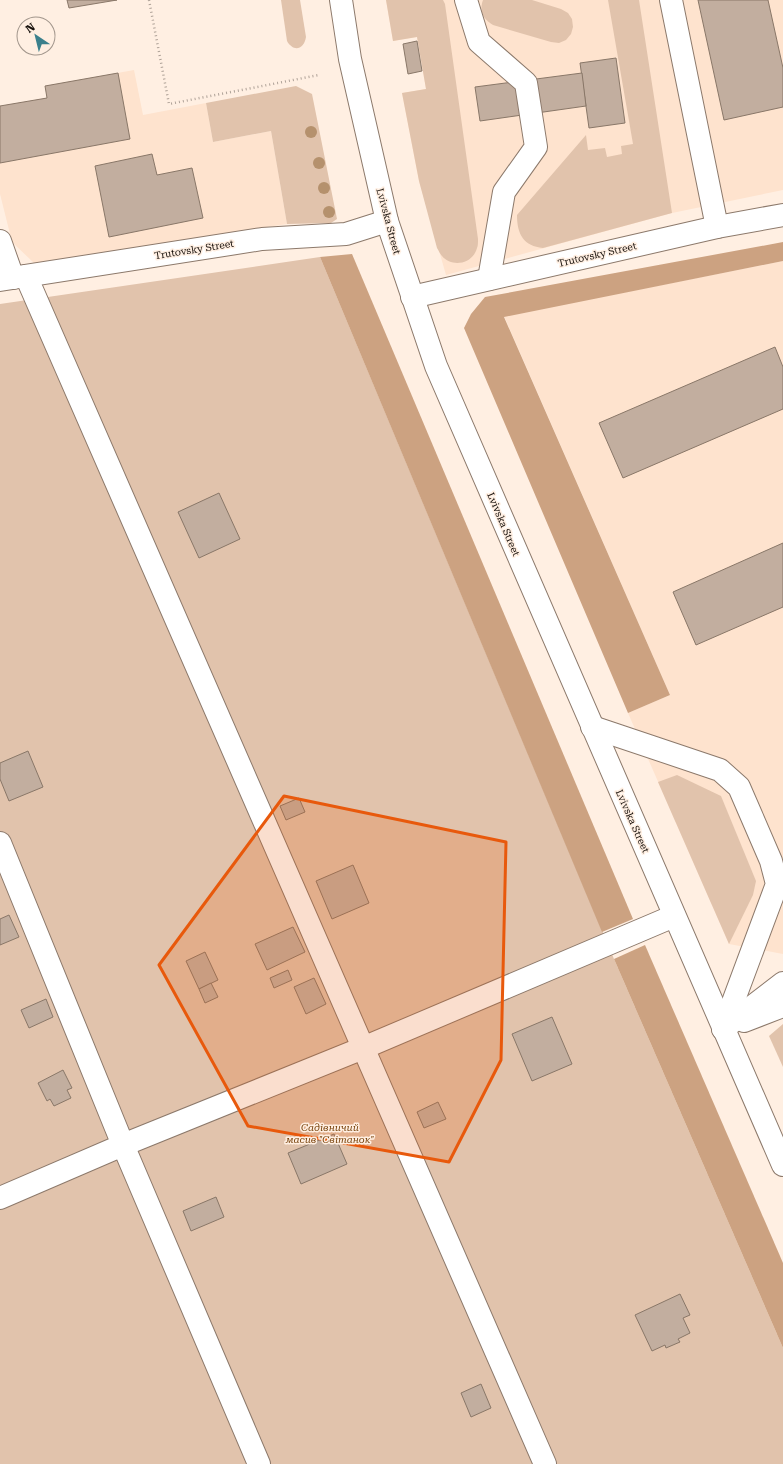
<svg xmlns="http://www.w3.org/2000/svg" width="783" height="1464" font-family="'Roboto Serif',serif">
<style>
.built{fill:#fee3ce}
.green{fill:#e1c3ac}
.forest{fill:#cca281}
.building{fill:#c2ae9f;stroke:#897768}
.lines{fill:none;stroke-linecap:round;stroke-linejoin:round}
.minor-casing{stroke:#8c796b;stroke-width:24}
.major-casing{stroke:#8c796b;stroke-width:24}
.path{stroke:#afa298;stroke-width:2.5;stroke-dasharray:1 3;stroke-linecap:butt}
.minor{stroke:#fff;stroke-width:22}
.major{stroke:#fff;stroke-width:22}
.tree{fill:#b5916d}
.marked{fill:#e8590c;fill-opacity:0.2;stroke:#e8590c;stroke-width:3;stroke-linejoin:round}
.labels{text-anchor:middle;stroke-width:3;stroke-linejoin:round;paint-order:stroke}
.street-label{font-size:10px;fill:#17100b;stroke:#ffefe2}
.park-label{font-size:10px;font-style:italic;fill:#79440d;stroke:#ffefe2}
</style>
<rect width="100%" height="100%" fill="#ffefe2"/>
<!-- built -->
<g class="built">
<path d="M 386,0 L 783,0 L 783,190 L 672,213 L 446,275 L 419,181 L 402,93 L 426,89 L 417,37 L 393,41 Z"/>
<path d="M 134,70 L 143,115 L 206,103 L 213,142 L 271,131 L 287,224 L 34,263 L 12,242 L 0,194 L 0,106 L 47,98 L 45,86 Z"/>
<path d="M 783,261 L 783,954 L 729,944 L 628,713 L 670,695 L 504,316 Z"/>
</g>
<!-- green -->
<g class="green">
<path d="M 281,0 L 300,0 L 306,37 C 304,50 293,52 287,41 Z"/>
<path d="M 386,0 L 443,0 L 445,4 L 478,239 C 478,242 478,246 477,248 C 473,264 452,268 442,256 C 440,254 439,251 437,248 L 419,181 L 402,93 L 426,89 L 417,37 L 393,41 Z"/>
<path d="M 483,0 L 532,0 L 561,9 L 568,13 L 572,19 L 573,27 L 571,34 L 566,40 L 559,43 L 551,42 L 493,25 C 483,19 479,11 483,0 Z"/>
<path d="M 608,0 L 639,0 L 672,213 L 543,248 C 524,246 517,235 517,215 L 586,135 L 588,150 L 605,148 L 607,157 L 622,154 L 621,146 L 633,144 Z"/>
<path d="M 296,86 L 312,94 L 337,219 L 331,223 L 287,224 L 271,131 L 213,142 L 206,103 Z"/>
<path d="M 320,257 L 614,959 L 783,1348 L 783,1464 L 0,1464 L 0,304 Z"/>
<path d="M 677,775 L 721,796 L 756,881 L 753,895 L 729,944 L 658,782 Z"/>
<path d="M 783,1024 L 783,1067 L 769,1036 Z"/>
</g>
<!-- forest -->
<g class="forest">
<path d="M 783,242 L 783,261 L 504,317 L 670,695 L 628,713 L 464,328 L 471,314 L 485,297 Z"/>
<path d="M 352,254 L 633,919 L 602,932 L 320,257 Z"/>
<path d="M 645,945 L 783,1263 L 783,1348 L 614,959 Z"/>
</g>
<!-- building -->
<g class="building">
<path d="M 67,0 L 117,0 L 69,8 Z"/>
<path d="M 698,0 L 768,0 L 783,68 L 783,107 L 724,120 Z"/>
<path d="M 417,41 L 422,71 L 408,74 L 403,44 Z"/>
<path d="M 616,58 L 625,123 L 589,128 L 580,63 Z"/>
<path d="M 118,73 L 130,139 L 0,163 L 0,106 L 47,98 L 45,86 Z"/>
<path d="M 582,73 L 586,106 L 480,121 L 475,87 Z"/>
<path d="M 152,154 L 157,175 L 192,168 L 203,218 L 109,237 L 95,166 Z"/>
<path d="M 775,347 L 783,367 L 783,409 L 623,478 L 599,423 Z"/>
<path d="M 219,493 L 240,539 L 199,558 L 178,512 Z"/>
<path d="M 783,543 L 783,607 L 696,645 L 673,592 Z"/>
<path d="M 28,751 L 43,787 L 9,801 L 0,779 L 0,763 Z"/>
<path d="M 299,798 L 305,812 L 286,820 L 280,806 Z"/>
<path d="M 353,865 L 369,903 L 332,919 L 316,881 Z"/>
<path d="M 9,915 L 19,937 L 0,945 L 0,919 Z"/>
<path d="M 293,927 L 305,952 L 267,970 L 255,944 Z"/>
<path d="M 205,952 L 218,980 L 199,989 L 186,961 Z"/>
<path d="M 288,970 L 292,980 L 274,988 L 270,978 Z"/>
<path d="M 314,978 L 326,1004 L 306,1014 L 294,987 Z"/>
<path d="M 211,983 L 218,997 L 205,1003 L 199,989 Z"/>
<path d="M 46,999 L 53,1017 L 29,1028 L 21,1010 Z"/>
<path d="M 552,1017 L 572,1064 L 532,1081 L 512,1034 Z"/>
<path d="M 63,1070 L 72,1088 L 67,1090 L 71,1098 L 54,1106 L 50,1099 L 47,1101 L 38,1083 Z"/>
<path d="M 438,1102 L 446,1119 L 424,1128 L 417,1112 Z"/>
<path d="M 334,1134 L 347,1164 L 301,1184 L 288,1153 Z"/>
<path d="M 216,1197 L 224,1217 L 191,1231 L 183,1211 Z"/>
<path d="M 680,1294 L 690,1315 L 683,1318 L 690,1333 L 678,1339 L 680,1342 L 666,1348 L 665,1345 L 652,1351 L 635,1315 Z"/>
<path d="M 481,1384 L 491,1408 L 471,1417 L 461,1393 Z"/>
</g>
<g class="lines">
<defs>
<g id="minor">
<path d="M 466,0 L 479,42 L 526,83 L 536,147 L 504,192 L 489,279"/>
<path d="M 671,0 L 717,227"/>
<path d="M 0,241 L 13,278"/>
<path d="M 26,276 L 545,1464"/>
<path d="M 0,280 L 262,239 L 346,234 L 387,221"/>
<path d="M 412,297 L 717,227 L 783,215"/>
<path d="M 592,727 L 720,770 L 739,787 L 771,861 L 777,884 L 723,1029"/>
<path d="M 0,843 L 123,1145 L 259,1464"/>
<path d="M 744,1021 L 783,1006"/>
<path d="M 723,1029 L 783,983"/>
<path d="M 0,1198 L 123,1145 L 363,1048 L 674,916"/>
</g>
<path id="major" d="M 341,0 L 350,59 L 387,221 L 436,366 L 783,1165"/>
</defs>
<!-- minor casing -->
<use href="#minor" class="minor-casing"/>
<!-- major casing -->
<use href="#major" class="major-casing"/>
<!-- path -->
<path class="path" d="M 149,0 L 169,104 L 319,75"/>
<!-- minor -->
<use href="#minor" class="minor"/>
<!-- major -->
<use href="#major" class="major"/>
</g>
<!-- trees -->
<g class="tree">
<circle cx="311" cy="132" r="6"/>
<circle cx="319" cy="163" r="6"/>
<circle cx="324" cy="188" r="6"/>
<circle cx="329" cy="212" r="6"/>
</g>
<!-- marked area -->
<path class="marked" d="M 284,796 L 506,842 L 501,1060 L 449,1162 L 248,1126 L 159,965 Z"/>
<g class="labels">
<!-- street labels -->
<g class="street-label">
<text transform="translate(389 221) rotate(75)" y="4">Lvivska Street</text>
<text transform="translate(194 249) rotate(-9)" y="4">Trutovsky Street</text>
<text transform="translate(597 254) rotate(-13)" y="4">Trutovsky Street</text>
<text transform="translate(504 524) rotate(67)" y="4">Lvivska Street</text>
<text transform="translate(633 821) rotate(66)" y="4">Lvivska Street</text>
</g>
<!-- park labels -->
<g class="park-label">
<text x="330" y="1131">Садівничий<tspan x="330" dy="12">масив "Світанок"</tspan></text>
</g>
</g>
<!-- north arrow -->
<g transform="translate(36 36) rotate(325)"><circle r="19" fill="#ffefe2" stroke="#a2968c"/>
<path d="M0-3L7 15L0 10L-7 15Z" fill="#3b808c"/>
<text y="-6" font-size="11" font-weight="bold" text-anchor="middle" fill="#17100b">N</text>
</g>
</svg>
